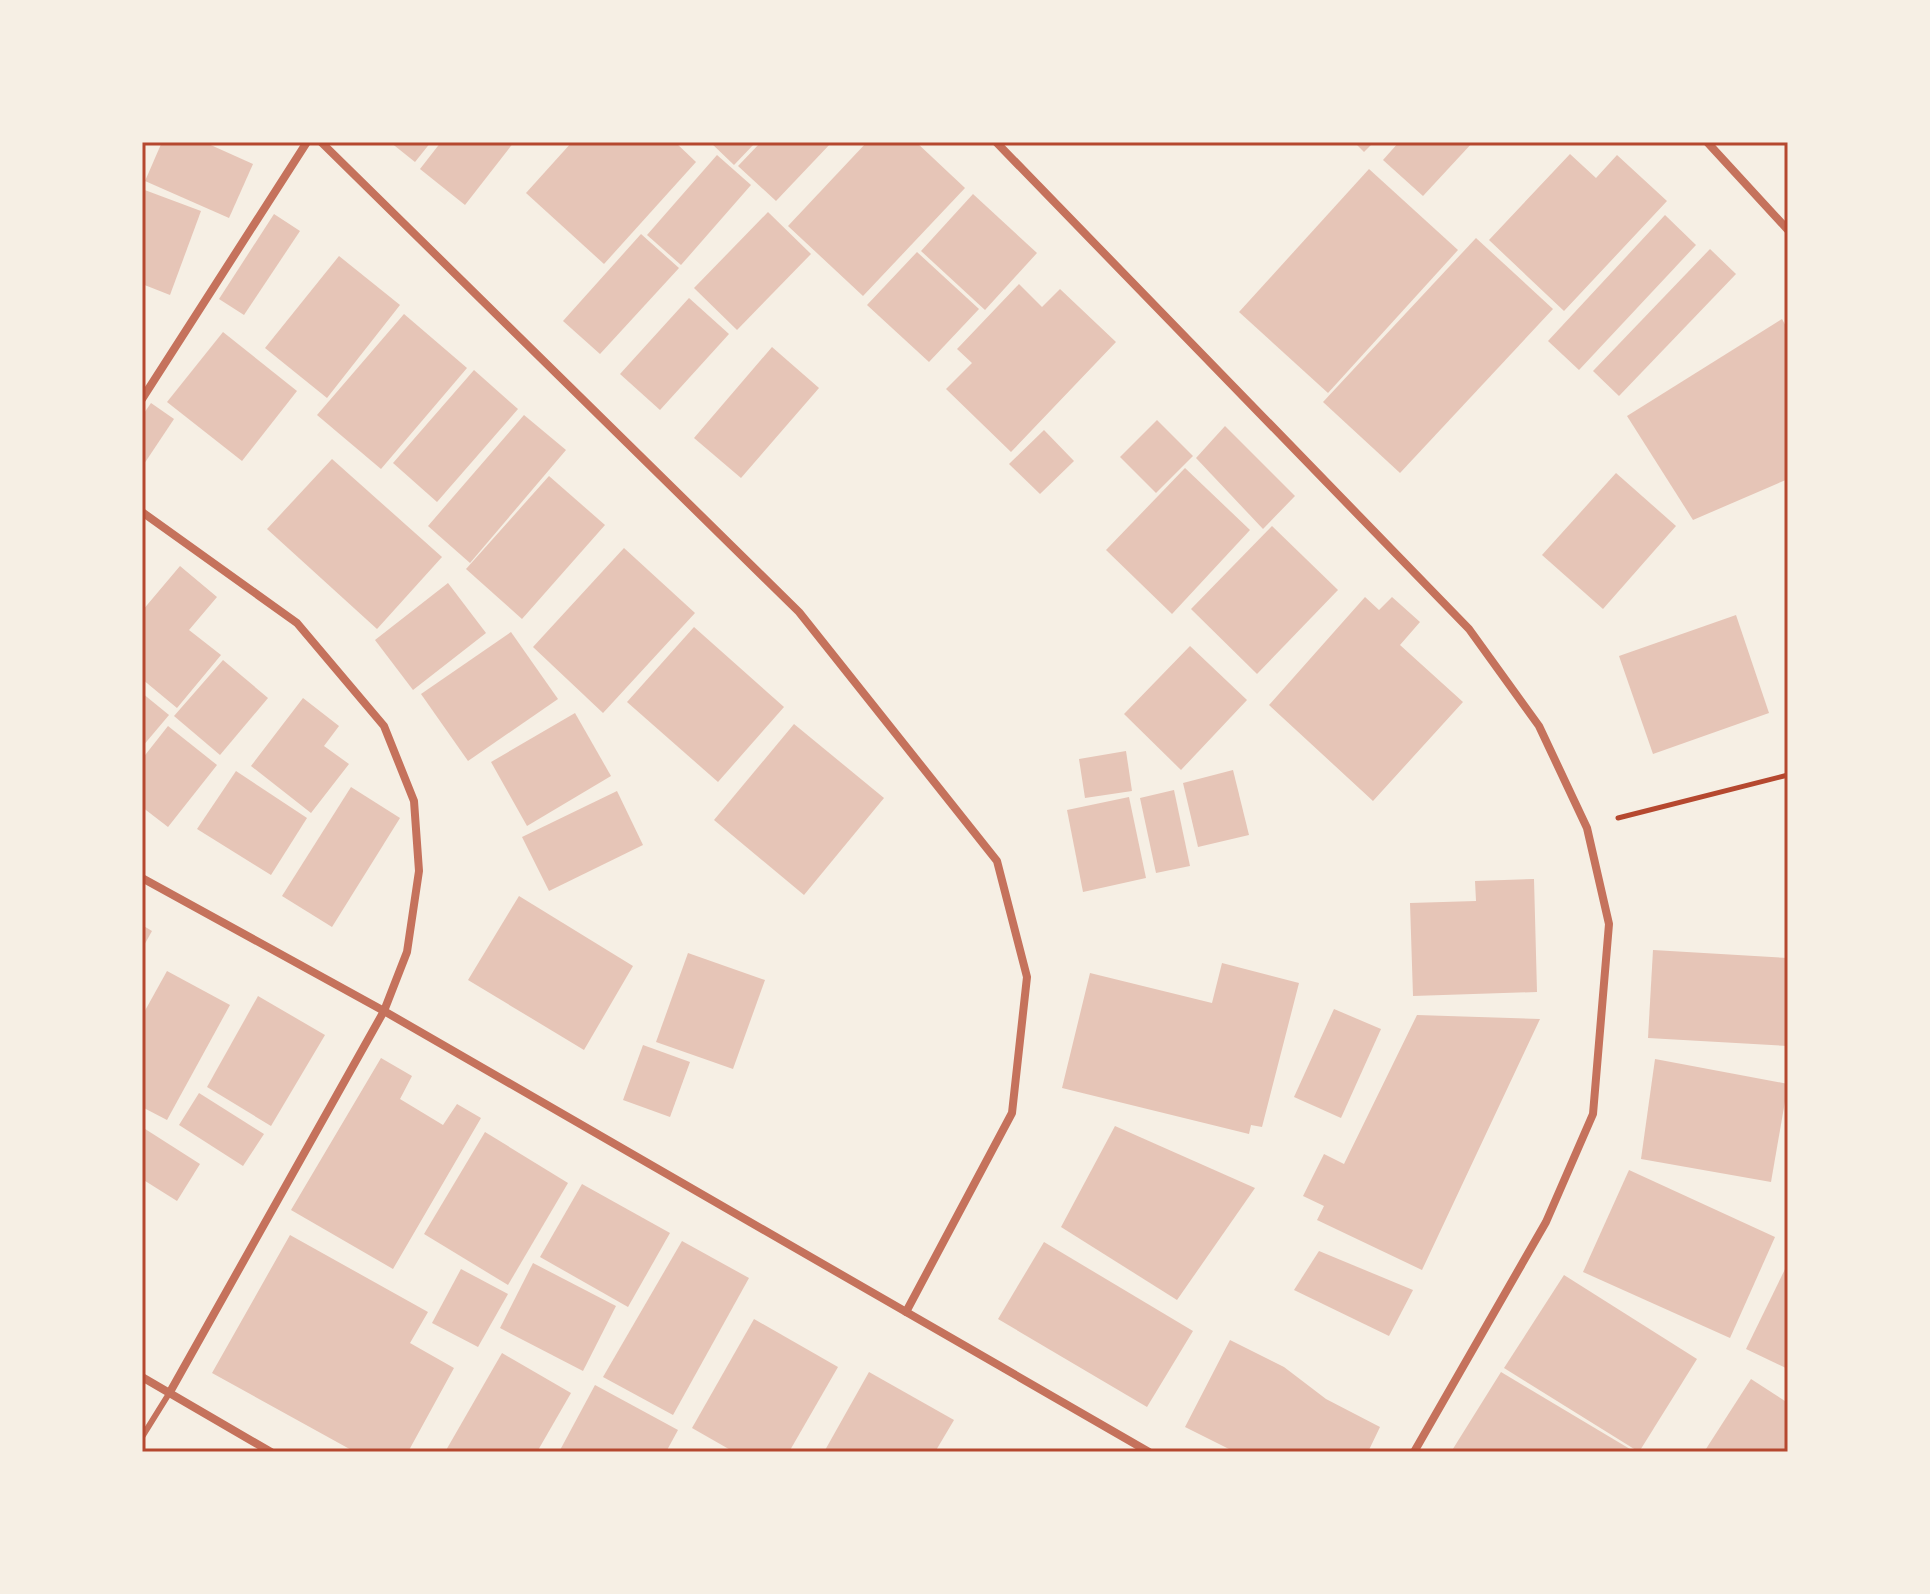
<svg xmlns="http://www.w3.org/2000/svg" width="1930" height="1594" font-family="'Exo 2',sans-serif">
<style>
.building{fill:#e6c5b7}
.lines{fill:none;stroke-linecap:round;stroke-linejoin:round}
.path{stroke:#b5482f;stroke-width:5}
.service{stroke:#c5725c;stroke-width:6}
.minor{stroke:#c5725c;stroke-width:8}
.neatline{fill:none;stroke:#b5482f;stroke-width:3}
</style>
<rect width="100%" height="100%" fill="#f6efe4"/>
<!-- building -->
<g class="building">
<path d="M 162,142 L 204,142 L 253,164 L 229,218 L 145,181 Z"/>
<path d="M 390,142 L 431,142 L 415,162 Z"/>
<path d="M 441,142 L 514,142 L 465,205 L 420,169 Z"/>
<path d="M 572,142 L 675,142 L 696,162 L 604,264 L 526,193 Z"/>
<path d="M 710,142 L 756,142 L 734,165 Z"/>
<path d="M 761,142 L 832,142 L 776,201 L 738,166 Z"/>
<path d="M 867,142 L 916,142 L 965,188 L 863,296 L 788,226 Z"/>
<path d="M 1354,142 L 1374,142 L 1364,152 Z"/>
<path d="M 1399,142 L 1473,142 L 1423,196 L 1383,160 Z"/>
<path d="M 1570,154 L 1596,178 L 1617,155 L 1667,201 L 1564,311 L 1489,240 Z"/>
<path d="M 717,155 L 751,185 L 681,265 L 647,235 Z"/>
<path d="M 1369,169 L 1458,250 L 1328,393 L 1239,312 Z"/>
<path d="M 142,189 L 201,211 L 170,295 L 142,284 Z"/>
<path d="M 973,194 L 1037,253 L 985,310 L 921,251 Z"/>
<path d="M 768,212 L 811,254 L 737,330 L 694,288 Z"/>
<path d="M 274,214 L 300,231 L 244,315 L 219,299 Z"/>
<path d="M 1665,215 L 1696,245 L 1579,370 L 1548,341 Z"/>
<path d="M 641,234 L 679,268 L 600,354 L 563,321 Z"/>
<path d="M 1476,238 L 1553,309 L 1400,473 L 1323,402 Z"/>
<path d="M 1710,249 L 1736,274 L 1619,396 L 1593,371 Z"/>
<path d="M 917,252 L 979,309 L 929,362 L 867,305 Z"/>
<path d="M 339,256 L 400,305 L 327,398 L 265,348 Z"/>
<path d="M 1019,284 L 1042,307 L 1060,289 L 1116,342 L 1011,452 L 946,389 L 972,363 L 957,349 Z"/>
<path d="M 689,298 L 729,334 L 660,410 L 620,374 Z"/>
<path d="M 404,314 L 467,368 L 381,469 L 317,415 Z"/>
<path d="M 1782,319 L 1788,330 L 1788,479 L 1693,520 L 1627,416 Z"/>
<path d="M 223,332 L 297,391 L 242,461 L 167,402 Z"/>
<path d="M 772,347 L 819,388 L 741,478 L 694,438 Z"/>
<path d="M 474,370 L 518,409 L 437,502 L 393,463 Z"/>
<path d="M 151,403 L 174,419 L 142,467 L 142,416 Z"/>
<path d="M 524,415 L 566,450 L 470,563 L 428,526 Z"/>
<path d="M 1157,420 L 1193,456 L 1156,493 L 1120,457 Z"/>
<path d="M 1225,426 L 1295,496 L 1263,529 L 1196,458 Z"/>
<path d="M 1044,430 L 1074,461 L 1040,494 L 1009,464 Z"/>
<path d="M 332,459 L 442,557 L 377,629 L 267,529 Z"/>
<path d="M 1185,468 L 1250,530 L 1172,614 L 1106,550 Z"/>
<path d="M 1616,473 L 1676,526 L 1603,609 L 1542,555 Z"/>
<path d="M 549,476 L 605,525 L 522,619 L 466,569 Z"/>
<path d="M 1272,526 L 1338,590 L 1257,674 L 1191,609 Z"/>
<path d="M 624,548 L 695,613 L 603,713 L 533,647 Z"/>
<path d="M 180,566 L 217,597 L 189,630 L 221,655 L 177,708 L 142,679 L 142,611 Z"/>
<path d="M 448,583 L 486,633 L 413,690 L 375,640 Z"/>
<path d="M 1365,597 L 1379,610 L 1392,597 L 1420,622 L 1400,645 L 1463,702 L 1373,801 L 1269,705 Z"/>
<path d="M 1736,615 L 1769,713 L 1653,754 L 1619,656 Z"/>
<path d="M 694,627 L 784,707 L 718,782 L 627,702 Z"/>
<path d="M 511,632 L 558,699 L 468,761 L 421,694 Z"/>
<path d="M 1190,646 L 1247,700 L 1181,770 L 1124,714 Z"/>
<path d="M 223,660 L 268,698 L 220,755 L 174,716 Z"/>
<path d="M 142,693 L 169,715 L 142,747 Z"/>
<path d="M 303,698 L 339,726 L 324,746 L 349,764 L 311,813 L 251,766 Z"/>
<path d="M 575,713 L 611,776 L 527,826 L 491,762 Z"/>
<path d="M 794,724 L 884,798 L 804,895 L 714,820 Z"/>
<path d="M 168,726 L 217,765 L 168,827 L 142,807 L 142,759 Z"/>
<path d="M 1126,751 L 1132,791 L 1085,798 L 1079,759 Z"/>
<path d="M 1233,770 L 1249,835 L 1198,847 L 1183,783 Z"/>
<path d="M 236,771 L 307,818 L 271,875 L 197,829 Z"/>
<path d="M 351,787 L 400,818 L 332,927 L 282,896 Z"/>
<path d="M 1174,790 L 1190,866 L 1156,873 L 1140,798 Z"/>
<path d="M 617,791 L 643,845 L 549,891 L 522,837 Z"/>
<path d="M 1129,797 L 1146,878 L 1083,892 L 1067,810 Z"/>
<path d="M 1534,879 L 1537,992 L 1413,996 L 1410,903 L 1476,901 L 1475,881 Z"/>
<path d="M 519,896 L 633,966 L 584,1050 L 468,980 Z"/>
<path d="M 142,925 L 152,931 L 142,949 Z"/>
<path d="M 1653,950 L 1788,958 L 1788,1046 L 1648,1038 Z"/>
<path d="M 688,953 L 765,980 L 733,1069 L 656,1042 Z"/>
<path d="M 1222,963 L 1299,983 L 1262,1127 L 1251,1125 L 1249,1134 L 1062,1088 L 1090,973 L 1212,1003 Z"/>
<path d="M 167,971 L 230,1005 L 167,1120 L 142,1107 L 142,1016 Z"/>
<path d="M 258,996 L 325,1035 L 271,1126 L 207,1087 Z"/>
<path d="M 1334,1009 L 1381,1029 L 1341,1118 L 1294,1097 Z"/>
<path d="M 1417,1015 L 1540,1019 L 1422,1270 L 1317,1220 L 1324,1206 L 1303,1196 L 1324,1154 L 1344,1164 Z"/>
<path d="M 643,1045 L 690,1062 L 670,1117 L 623,1100 Z"/>
<path d="M 381,1058 L 412,1076 L 400,1099 L 443,1125 L 457,1104 L 481,1118 L 393,1269 L 291,1210 Z"/>
<path d="M 1655,1059 L 1788,1084 L 1771,1182 L 1641,1159 Z"/>
<path d="M 199,1093 L 264,1134 L 243,1166 L 179,1125 Z"/>
<path d="M 1115,1126 L 1255,1188 L 1177,1300 L 1061,1227 Z"/>
<path d="M 142,1127 L 200,1164 L 177,1201 L 142,1179 Z"/>
<path d="M 485,1132 L 568,1183 L 508,1285 L 424,1234 Z"/>
<path d="M 1629,1170 L 1775,1237 L 1730,1338 L 1583,1272 Z"/>
<path d="M 582,1184 L 670,1233 L 628,1307 L 540,1257 Z"/>
<path d="M 290,1235 L 428,1312 L 410,1343 L 454,1368 L 408,1452 L 355,1452 L 212,1373 Z"/>
<path d="M 682,1241 L 749,1278 L 673,1415 L 603,1377 Z"/>
<path d="M 1044,1242 L 1193,1331 L 1147,1407 L 998,1319 Z"/>
<path d="M 1319,1251 L 1413,1290 L 1389,1336 L 1294,1290 Z"/>
<path d="M 533,1263 L 616,1306 L 583,1371 L 500,1328 Z"/>
<path d="M 1788,1263 L 1788,1369 L 1746,1349 Z"/>
<path d="M 461,1269 L 508,1294 L 478,1347 L 432,1323 Z"/>
<path d="M 1564,1275 L 1697,1359 L 1639,1452 L 1504,1368 Z"/>
<path d="M 754,1319 L 838,1367 L 789,1452 L 734,1452 L 692,1428 Z"/>
<path d="M 1230,1340 L 1284,1367 L 1326,1399 L 1380,1427 L 1368,1452 L 1235,1452 L 1185,1427 Z"/>
<path d="M 502,1353 L 571,1393 L 537,1452 L 445,1452 Z"/>
<path d="M 869,1372 L 954,1420 L 935,1452 L 824,1452 Z"/>
<path d="M 1501,1372 L 1635,1452 L 1451,1452 Z"/>
<path d="M 1751,1379 L 1788,1403 L 1788,1452 L 1704,1452 Z"/>
<path d="M 595,1385 L 678,1430 L 666,1452 L 559,1452 Z"/>
</g>
<g class="lines">
<!-- path -->
<path class="path" d="M 1618,818 L 1788,775"/>
<!-- service -->
<path class="service" d="M 142,1437 L 170,1392"/>
<!-- minor -->
<g class="minor">
<path d="M 321,142 L 799,612 L 997,861 L 1027,977 L 1012,1113 L 906,1312"/>
<path d="M 996,142 L 1469,629 L 1539,726 L 1587,828 L 1609,924 L 1593,1114 L 1546,1222 L 1414,1452"/>
<path d="M 1707,142 L 1788,230"/>
<path d="M 142,399 L 307,142"/>
<path d="M 142,512 L 297,623 L 384,726 L 414,801 L 419,871 L 407,952 L 384,1011 L 170,1392"/>
<path d="M 142,878 L 384,1011 L 1149,1452"/>
<path d="M 142,1377 L 271,1452"/>
</g>
</g>
<!-- border -->
<rect width="1930" height="1594" fill="none" stroke="#f6efe4" stroke-width="288"/>
<rect x="144" y="144" width="1642" height="1306" class="neatline"/>
</svg>
